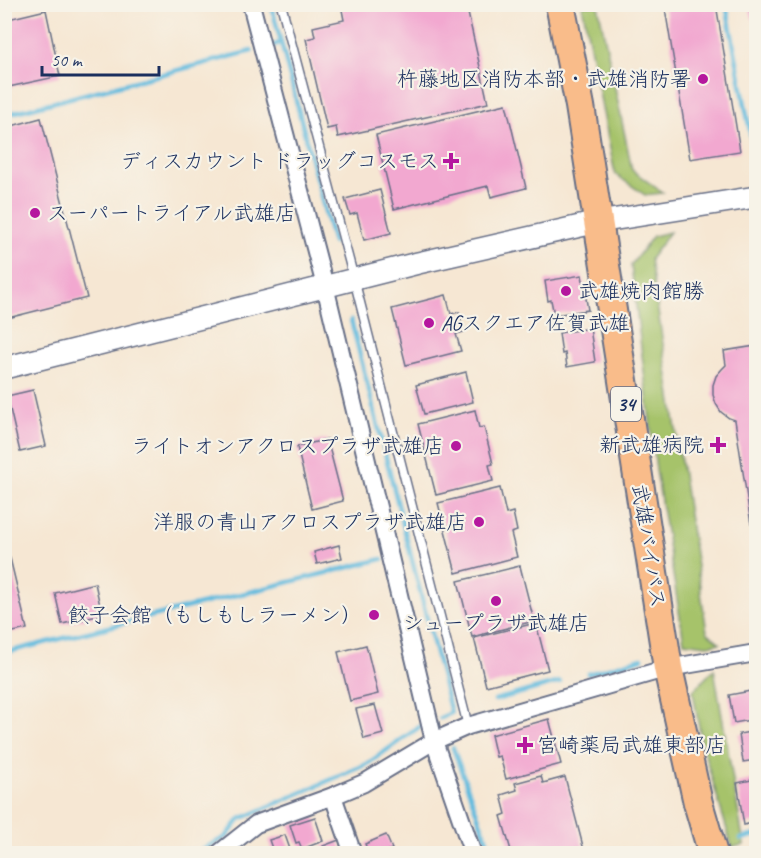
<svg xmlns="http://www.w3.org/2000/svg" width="761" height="858" font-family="Caveat,'Klee One',sans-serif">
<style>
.green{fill:#a6c36a;stroke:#607964;stroke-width:1.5}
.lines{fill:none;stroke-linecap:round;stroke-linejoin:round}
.stream{stroke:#60bbde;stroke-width:4.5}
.building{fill:#f2a8d0}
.service-casing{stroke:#686f87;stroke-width:11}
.minor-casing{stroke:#686f87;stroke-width:20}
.tertiary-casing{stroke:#686f87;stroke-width:24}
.trunk-casing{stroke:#686f87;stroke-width:32}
.service{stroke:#fff;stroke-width:8}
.minor{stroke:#fff;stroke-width:16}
.tertiary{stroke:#fff;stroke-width:21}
.trunk{stroke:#f9bc8a;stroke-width:28}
.poi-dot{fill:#b5179e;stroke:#f7f3e8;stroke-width:2}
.labels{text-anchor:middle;stroke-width:4.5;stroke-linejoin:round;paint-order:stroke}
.shield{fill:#f7f3e8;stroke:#5d6a87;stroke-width:1.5}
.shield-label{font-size:20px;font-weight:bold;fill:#1b2f5e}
.poi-label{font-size:21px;fill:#1b2f5e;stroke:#f7f3e8;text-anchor:end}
.street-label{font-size:21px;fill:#1b2f5e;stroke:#f7f3e8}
</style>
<rect width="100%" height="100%" fill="#f7f3e8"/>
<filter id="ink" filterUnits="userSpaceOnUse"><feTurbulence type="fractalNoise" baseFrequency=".0167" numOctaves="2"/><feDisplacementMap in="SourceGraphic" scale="12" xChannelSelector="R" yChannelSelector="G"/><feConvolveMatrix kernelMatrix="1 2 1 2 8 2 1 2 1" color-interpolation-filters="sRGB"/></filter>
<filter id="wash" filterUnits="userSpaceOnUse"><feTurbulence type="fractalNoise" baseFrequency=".008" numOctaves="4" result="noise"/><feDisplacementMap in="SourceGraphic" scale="24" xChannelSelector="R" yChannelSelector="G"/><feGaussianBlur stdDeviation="1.35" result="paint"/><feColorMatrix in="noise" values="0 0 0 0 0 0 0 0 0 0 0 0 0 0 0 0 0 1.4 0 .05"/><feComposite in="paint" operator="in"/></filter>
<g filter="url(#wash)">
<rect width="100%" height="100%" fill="#f6e7d3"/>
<!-- green -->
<g class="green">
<path d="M 582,5 L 598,5 L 632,170 L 663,193 L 645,195 L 615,174 Z"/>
<path d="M 670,232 L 650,259 L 707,632 L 720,643 L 707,645 L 684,642 L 656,470 L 631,265 L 653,236 Z"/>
<path d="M 714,669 L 744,845 L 732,847 L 702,745 L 693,691 Z"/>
</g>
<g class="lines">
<!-- stream -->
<g class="stream">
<path d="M 271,4 L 333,243"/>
<path d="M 726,4 L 756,163"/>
<path d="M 270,47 L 281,42"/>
<path d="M 4,115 L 252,51"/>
<path d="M 351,320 L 451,713 L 440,718"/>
<path d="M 4,653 L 382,559"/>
<path d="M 588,674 L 642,658"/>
<path d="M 495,700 L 560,682"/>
<path d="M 453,748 L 492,854"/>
<path d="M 741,839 L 756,835"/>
<path d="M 193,854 L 226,837 L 240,819 L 367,764 L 425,723"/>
</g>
</g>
<g id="blocks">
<!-- building -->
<g class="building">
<path d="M 466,4 L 488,103 L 338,137 L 336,127 L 327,129 L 306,39 L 315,37 L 313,27 L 344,20 L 341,5 L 343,4 Z"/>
<path d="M 683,4 L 716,4 L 740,151 L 690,159 L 665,8 Z"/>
<path d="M 748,4 L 756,4 L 756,31 Z"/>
<path d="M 46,10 L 60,76 L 4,88 L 4,20 Z"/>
<path d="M 506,104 L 526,188 L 491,197 L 488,186 L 394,209 L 376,135 Z"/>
<path d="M 41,118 L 87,298 L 4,319 L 4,128 Z"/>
<path d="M 380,190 L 391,233 L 364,240 L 357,213 L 350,215 L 345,199 Z"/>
<path d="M 582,275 L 588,310 L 554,315 L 551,300 L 548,301 L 545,281 Z"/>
<path d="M 446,295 L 451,314 L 459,312 L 464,332 L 456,334 L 461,351 L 406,365 L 392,309 Z"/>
<path d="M 590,328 L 595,362 L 567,367 L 565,353 L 562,354 L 559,333 Z"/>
<path d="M 756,346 L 756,523 L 751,524 L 735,420 L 729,418 L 721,412 L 716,404 L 713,395 L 713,385 L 716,376 L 722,369 L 726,365 L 724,351 Z"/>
<path d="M 466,372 L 473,402 L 424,414 L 416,385 Z"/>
<path d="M 33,390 L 46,446 L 20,452 L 7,396 Z"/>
<path d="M 475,410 L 479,428 L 484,427 L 493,464 L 489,465 L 493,481 L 436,495 L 418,424 Z"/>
<path d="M 327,439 L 343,501 L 312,509 L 297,447 Z"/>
<path d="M 500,488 L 506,514 L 513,512 L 517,531 L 511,533 L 517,557 L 456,573 L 438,503 Z"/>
<path d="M 339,545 L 342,558 L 317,564 L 314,552 Z"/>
<path d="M 10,558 L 27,629 L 4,634 L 4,559 Z"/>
<path d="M 520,566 L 534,621 L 472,637 L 458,581 Z"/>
<path d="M 95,583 L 102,615 L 62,624 L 55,593 Z"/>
<path d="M 536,623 L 548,670 L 486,686 L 474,638 Z"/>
<path d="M 366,645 L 378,694 L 350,701 L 338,652 Z"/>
<path d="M 756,690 L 756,719 L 734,723 L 729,695 Z"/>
<path d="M 375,705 L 383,734 L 364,739 L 356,709 Z"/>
<path d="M 549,719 L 561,764 L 506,779 L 500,756 L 496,757 L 491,735 Z"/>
<path d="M 756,731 L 756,760 L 743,762 L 739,734 Z"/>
<path d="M 541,776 L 543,783 L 565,777 L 585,854 L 512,854 L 501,816 L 506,814 L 501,795 L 517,790 L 515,783 Z"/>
<path d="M 756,779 L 756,822 L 744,825 L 737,783 Z"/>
<path d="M 315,817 L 323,841 L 302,849 L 299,842 L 296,843 L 290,825 Z"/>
<path d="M 285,835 L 291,852 L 285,854 L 274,854 L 269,840 Z"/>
<path d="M 386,835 L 392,849 L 381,854 L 369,854 L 365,844 Z"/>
<path d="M 339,840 L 343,854 L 325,854 L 323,846 Z"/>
</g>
</g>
</g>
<g filter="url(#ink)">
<use href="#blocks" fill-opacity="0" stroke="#686f87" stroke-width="1.5"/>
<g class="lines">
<defs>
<path id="service" d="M 281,4 L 354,279 L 468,726"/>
<g id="minor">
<path d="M 251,4 L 325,286 L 434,741 L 473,854"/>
<path d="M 333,796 L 353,854"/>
<path d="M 218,854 L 256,824 L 333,796 L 364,783 L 434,741 L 468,726 L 668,668 L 756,653"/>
</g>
<path id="tertiary" d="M 4,368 L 418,263 L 598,222 L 756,197"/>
<path id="trunk" d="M 560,4 L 580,106 L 668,668 L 698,803 L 713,854"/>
</defs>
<!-- service casing -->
<use href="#service" class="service-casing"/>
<!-- minor casing -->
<use href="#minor" class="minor-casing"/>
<!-- tertiary casing -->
<use href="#tertiary" class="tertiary-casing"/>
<!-- trunk casing -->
<use href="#trunk" class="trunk-casing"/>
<!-- service -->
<use href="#service" class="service"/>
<!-- minor -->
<use href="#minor" class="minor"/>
<!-- tertiary -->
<use href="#tertiary" class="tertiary"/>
<!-- trunk -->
<use href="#trunk" class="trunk"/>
</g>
</g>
<!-- markers -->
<g class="poi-dot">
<circle cx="703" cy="79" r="6"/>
<path d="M448 152h6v6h6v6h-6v6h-6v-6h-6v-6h6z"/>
<circle cx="35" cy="213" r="6"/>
<circle cx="566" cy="291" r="6"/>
<circle cx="429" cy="323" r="6"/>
<path d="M715 436h6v6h6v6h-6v6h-6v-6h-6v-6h6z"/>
<circle cx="456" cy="446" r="6"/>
<circle cx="479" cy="522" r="6"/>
<circle cx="496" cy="601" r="6"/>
<circle cx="374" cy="615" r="6"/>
<path d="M522 736h6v6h6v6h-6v6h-6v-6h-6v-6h6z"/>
</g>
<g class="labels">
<!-- shield labels -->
<rect class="shield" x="611" y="387" width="30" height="34" rx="4.5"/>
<g class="shield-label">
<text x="626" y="411">34</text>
</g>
<!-- poi labels -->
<g class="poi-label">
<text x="691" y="86">杵藤地区消防本部・武雄消防署</text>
<text x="439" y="168">ディスカウント ドラッグコスモス</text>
<text x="47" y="220" text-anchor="start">スーパートライアル武雄店</text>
<text x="578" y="298" text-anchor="start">武雄焼肉館勝</text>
<text x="441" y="330" text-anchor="start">AGスクエア佐賀武雄</text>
<text x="704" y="452">新武雄病院</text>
<text x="444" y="453">ライトオンアクロスプラザ武雄店</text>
<text x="467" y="529">洋服の青山アクロスプラザ武雄店</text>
<text x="362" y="622">餃子会館（もしもしラーメン）</text>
<text x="496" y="630" text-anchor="middle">シュープラザ武雄店</text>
<text x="537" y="752" text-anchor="start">宮崎薬局武雄東部店</text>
</g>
<!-- street labels -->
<g class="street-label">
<text transform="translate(649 546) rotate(81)" y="7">武雄バイパス</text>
</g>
</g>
<!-- margin -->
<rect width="761" height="858" fill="none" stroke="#f7f3e8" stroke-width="24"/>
<!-- scale -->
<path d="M42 66v9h117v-9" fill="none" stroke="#1b2f5e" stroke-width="3"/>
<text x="51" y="66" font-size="18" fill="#1b2f5e" stroke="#f7f3e8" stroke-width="4.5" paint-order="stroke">50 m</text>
</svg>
